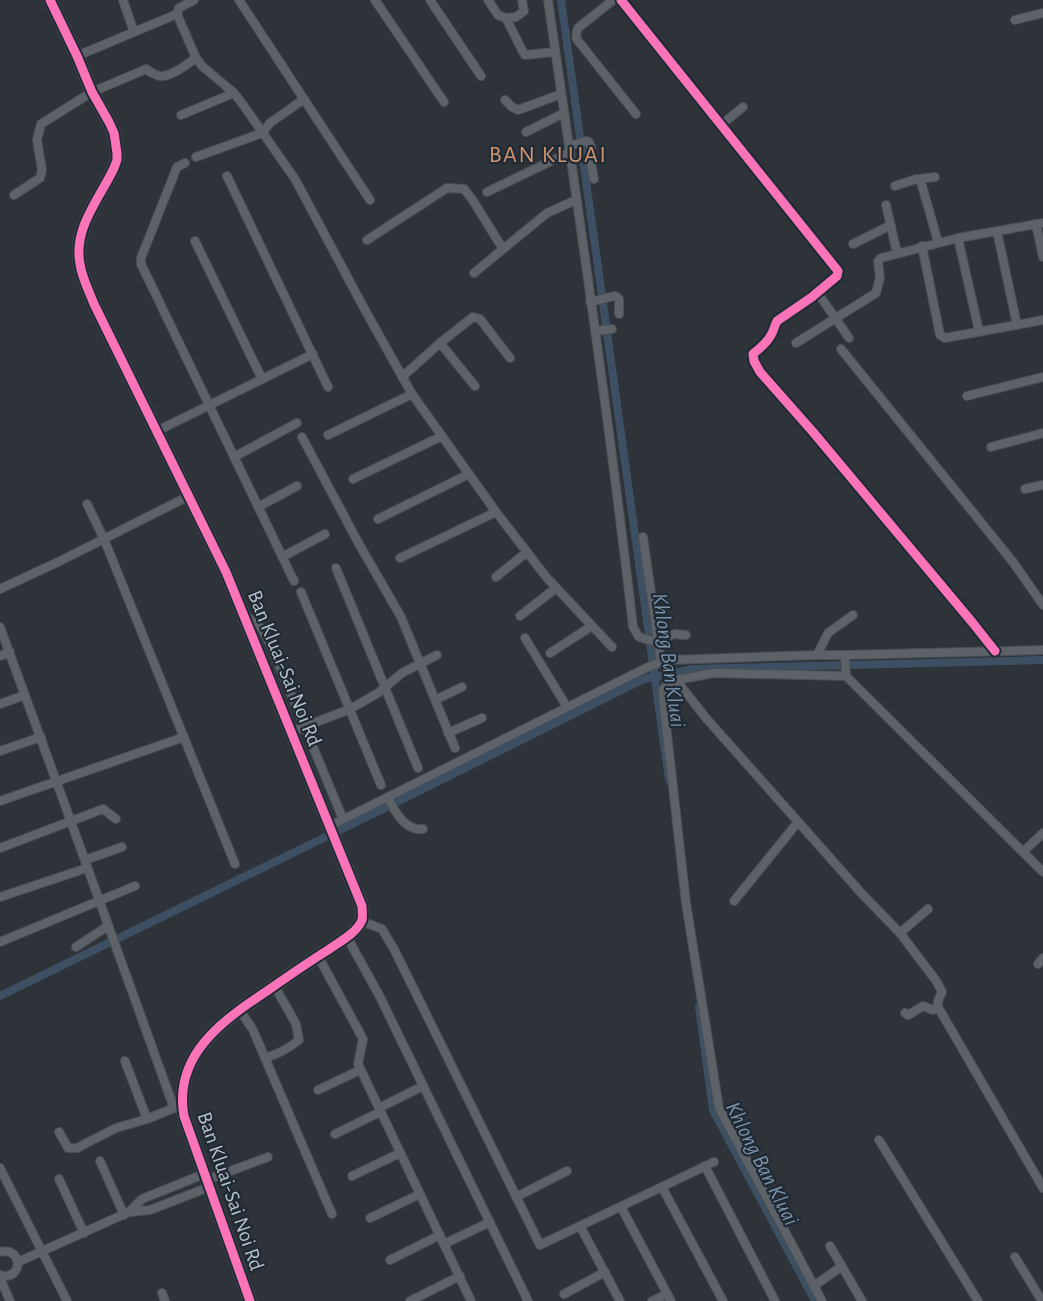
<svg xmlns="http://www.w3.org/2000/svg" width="1043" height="1301" font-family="'Alegreya Sans',sans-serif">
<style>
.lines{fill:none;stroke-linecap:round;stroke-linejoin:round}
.canal{stroke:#3d4f62;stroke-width:8}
.minor-casing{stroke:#4a4f54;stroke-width:10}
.tertiary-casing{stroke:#4a4f54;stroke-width:14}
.minor{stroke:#5d6268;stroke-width:8}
.tertiary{stroke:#5d6268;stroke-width:10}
.cycleway-casing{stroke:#202a34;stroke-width:13}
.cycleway{stroke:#fb73b8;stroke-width:9}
.labels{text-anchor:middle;stroke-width:4.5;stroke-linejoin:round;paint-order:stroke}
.street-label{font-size:21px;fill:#b8c0c9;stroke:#202a34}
.water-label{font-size:22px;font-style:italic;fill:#7b92aa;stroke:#202a34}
.quarter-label{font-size:24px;letter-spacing:1.5px;fill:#ce926e;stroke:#202a34}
</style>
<rect width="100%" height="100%" fill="#2d3339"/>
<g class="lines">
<!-- canal -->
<g class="canal">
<path d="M 561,0 L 669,780"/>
<path d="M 0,996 L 387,807 L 644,679 L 693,669 L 1043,660"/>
<path d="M 699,1007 L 713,1110 L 815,1301"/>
</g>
<defs>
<g id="minor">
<path d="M 123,0 L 134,32"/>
<path d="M 239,0 L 370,200"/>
<path d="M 375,0 L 444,102"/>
<path d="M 430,0 L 481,76"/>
<path d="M 488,0 L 498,15 L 506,18 L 523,52 L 525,55 L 555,52"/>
<path d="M 548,0 C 578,209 609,417 633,627 L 639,637 L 652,641 L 675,634 L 686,635"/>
<path d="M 613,0 L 578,28 C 574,38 577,40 583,47 L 636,114"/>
<path d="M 621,0 L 838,271 L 837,276 L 812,297 L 777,321 C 774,326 774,331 771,335 C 767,343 760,348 753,354 L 754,361 L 760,372 L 813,432 L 972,622 L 995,651"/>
<path d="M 177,14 L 196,58 L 202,66 L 234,93 L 244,106 L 295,179 L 365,310 L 412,394 L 496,512 L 547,578 L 612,647"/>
<path d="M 506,18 L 516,17 L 524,11 L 522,0"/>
<path d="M 1015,20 L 1043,13"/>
<path d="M 77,56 L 177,14 L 179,8 L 194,0"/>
<path d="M 505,100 L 512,107 L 518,110 L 561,94"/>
<path d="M 181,115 L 234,93"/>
<path d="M 721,125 L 743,107"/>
<path d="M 526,132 L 564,113"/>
<path d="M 569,146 L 586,141 L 589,142 L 591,147 L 590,157 L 594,179"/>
<path d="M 196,157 L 262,133 L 270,123 L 304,99"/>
<path d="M 185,163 L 177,167 L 141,258 L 141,264 L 294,581"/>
<path d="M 227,176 L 328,387"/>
<path d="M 919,179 L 935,177"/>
<path d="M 895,186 L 916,179 L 919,179 L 921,182 L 938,242"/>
<path d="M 487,192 L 570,152"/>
<path d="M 14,195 L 40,178 L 42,170 L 37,140 L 41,124 L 92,92 L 144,70 L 146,69 C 150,72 155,75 160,76 C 172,77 187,64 196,58"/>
<path d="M 886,205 L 897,253"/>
<path d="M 1036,224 L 1043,257"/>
<path d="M 997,231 L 1017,325"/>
<path d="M 958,238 L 979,331"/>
<path d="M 367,240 L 447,188 L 464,189 L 472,199 L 503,249"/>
<path d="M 195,241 L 262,379"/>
<path d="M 853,244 L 891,225"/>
<path d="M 922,246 L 940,335 L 945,338 L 1043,320"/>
<path d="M 474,273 L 547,213 L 576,200"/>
<path d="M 822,299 L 849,338"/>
<path d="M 590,302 L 614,296 L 617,297 L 619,299 L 619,314"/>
<path d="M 595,331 L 612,329"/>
<path d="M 440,343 L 475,386"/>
<path d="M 796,343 L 876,293 L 880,278 L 878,261 L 881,258 L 958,238 L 1043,223"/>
<path d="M 841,349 L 1013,562 L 1043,605"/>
<path d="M 402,377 L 440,343 L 473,317 L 480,319 L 510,358"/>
<path d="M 967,396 L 1043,377"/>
<path d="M 157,431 L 313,354"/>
<path d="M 328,435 L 412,394"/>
<path d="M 302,437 L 359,544 L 401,617 L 455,748"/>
<path d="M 991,447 L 1043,433"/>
<path d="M 234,457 L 297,423"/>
<path d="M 353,479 L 442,436"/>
<path d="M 1025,489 L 1043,485"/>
<path d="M 87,504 L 104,539 L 235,864"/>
<path d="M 258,507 L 297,486"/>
<path d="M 378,519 L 469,474"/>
<path d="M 643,537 L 661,662"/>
<path d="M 282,557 L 325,534"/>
<path d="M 400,558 L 496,512"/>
<path d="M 336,568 L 418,768"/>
<path d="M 496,577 L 527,552"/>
<path d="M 0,589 L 58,562 L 189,496"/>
<path d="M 301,592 L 381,785"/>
<path d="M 245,615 L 262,629 L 270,644 L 343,819"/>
<path d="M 520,616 L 556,588"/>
<path d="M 0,627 C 59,787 116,947 174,1108"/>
<path d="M 525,638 L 567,707"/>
<path d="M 550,653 L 592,626"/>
<path d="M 817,655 L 828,633 L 853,615"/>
<path d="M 845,655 L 846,676 L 1043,872"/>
<path d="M 0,656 L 10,652"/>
<path d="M 676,680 L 706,718 L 863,895 L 900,933 L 937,982 L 942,992 L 938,1001 L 938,1007 L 1043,1188"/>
<path d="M 435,700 L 462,687"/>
<path d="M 0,704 L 25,695"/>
<path d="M 291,732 L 350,709 L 378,693 L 402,673 L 437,655"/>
<path d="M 448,733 L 482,718"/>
<path d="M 0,751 L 41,737"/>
<path d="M 388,797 C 394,811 405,831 423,829"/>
<path d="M 0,801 L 184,737"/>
<path d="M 330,826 L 646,668 L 661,662 L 670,660 L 817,655 L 845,655 L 1043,650"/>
<path d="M 0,848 L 103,809 L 116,819"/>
<path d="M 1023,852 L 1043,833"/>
<path d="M 85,860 L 122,847"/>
<path d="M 0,897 L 87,868"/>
<path d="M 734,901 L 798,822"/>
<path d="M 361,921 L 382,929 L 395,951 L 540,1245 L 714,1162"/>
<path d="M 900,933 L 928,909"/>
<path d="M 347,937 L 379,995 L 528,1301"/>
<path d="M 0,942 L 135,886"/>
<path d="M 76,947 L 108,926"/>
<path d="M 318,956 L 363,1039 L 358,1064 L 471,1301"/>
<path d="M 1038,964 L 1043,958"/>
<path d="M 239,1009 L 253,1030 L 332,1214"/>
<path d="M 905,1013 L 908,1015 L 910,1014 L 923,1006 L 933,1010 L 938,1007"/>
<path d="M 265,1058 C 279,1054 288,1049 299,1040 L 296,1024 L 274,985"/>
<path d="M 125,1061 L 147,1119"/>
<path d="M 318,1090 L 360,1070"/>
<path d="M 379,1108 L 423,1086"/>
<path d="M 59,1132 L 68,1148 L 77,1148 L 116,1128 L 147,1119 L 174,1108 L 177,1108"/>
<path d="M 335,1134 L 380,1112"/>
<path d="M 879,1140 L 978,1301"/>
<path d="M 100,1161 L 124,1215"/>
<path d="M 705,1166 L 775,1301"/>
<path d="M 0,1168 L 67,1301"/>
<path d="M 352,1176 L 400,1153"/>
<path d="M 59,1179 L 84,1233"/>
<path d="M 207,1180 L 268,1157"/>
<path d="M 662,1187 L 723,1301"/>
<path d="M 516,1197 L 567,1171"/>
<path d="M 621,1207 L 671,1301"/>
<path d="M 129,1212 L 142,1199 L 204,1174"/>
<path d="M 370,1218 L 420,1194"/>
<path d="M 580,1226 L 620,1301"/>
<path d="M 444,1244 L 490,1222"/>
<path d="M 830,1246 L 862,1301"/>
<path d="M 0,1252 C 24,1246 23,1282 0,1275"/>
<path d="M 1015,1257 L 1042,1301"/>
<path d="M 390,1260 L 440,1235"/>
<path d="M 18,1262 L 129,1212 L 150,1210 L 209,1187"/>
<path d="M 0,1278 L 10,1301"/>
<path d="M 814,1286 L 842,1266"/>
<path d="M 162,1293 L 165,1301"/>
<path d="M 564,1294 L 605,1272"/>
<path d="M 410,1301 L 460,1276"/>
<path d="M 652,1301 L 667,1294"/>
<path d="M 822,1301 L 719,1108 L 686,903 L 663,698 L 663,690 L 668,683 L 676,680 L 714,673 L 846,676"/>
</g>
<path id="tertiary" d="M 50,0 L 77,56 L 92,92 L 109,122 L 114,133 L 117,153 L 117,160 L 114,168 C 100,198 73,228 80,264 C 82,278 89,291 94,304 L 226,572 L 362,906 C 362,910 363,916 362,920 C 357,933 339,942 328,950 C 307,963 287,977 267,991 C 223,1020 173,1055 184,1116 L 250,1301"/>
</defs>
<!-- minor casing -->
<use href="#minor" class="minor-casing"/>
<!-- tertiary casing -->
<use href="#tertiary" class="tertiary-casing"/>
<!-- minor -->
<use href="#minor" class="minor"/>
<!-- tertiary -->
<use href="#tertiary" class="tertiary"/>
<defs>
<g id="cycleway">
<path d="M 50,0 L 77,56 L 92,92 L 109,122 L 114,133 L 117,153 L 117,160 L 114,168 C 100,198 73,228 80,264 C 82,278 89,291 94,304 L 226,572 L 362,906 C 362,910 363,916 362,920 C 357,933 339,942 328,950 C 307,963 287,977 267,991 C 223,1020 173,1055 184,1116 L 250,1301"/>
<path d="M 621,0 L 838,271 L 837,276 L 812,297 L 777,321 C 774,326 774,331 771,335 C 767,343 760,348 753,354 L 754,361 L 760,372 L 813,432 L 972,622 L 995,651"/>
</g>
</defs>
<!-- cycleway casing -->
<use href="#cycleway" class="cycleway-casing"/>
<!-- cycleway -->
<use href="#cycleway" class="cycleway"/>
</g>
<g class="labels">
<!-- street labels -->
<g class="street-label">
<text transform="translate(285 668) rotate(68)" y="7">Ban Kluai-Sai Noi Rd</text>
<text transform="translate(231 1191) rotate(71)" y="7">Ban Kluai-Sai Noi Rd</text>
</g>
<!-- water labels -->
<g class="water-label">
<text transform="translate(670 660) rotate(82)" y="8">Khlong Ban Kluai</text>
<text transform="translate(763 1163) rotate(63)" y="8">Khlong Ban Kluai</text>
</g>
<!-- quarter labels -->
<g class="quarter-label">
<text x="548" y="162">BAN KLUAI</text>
</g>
</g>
</svg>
